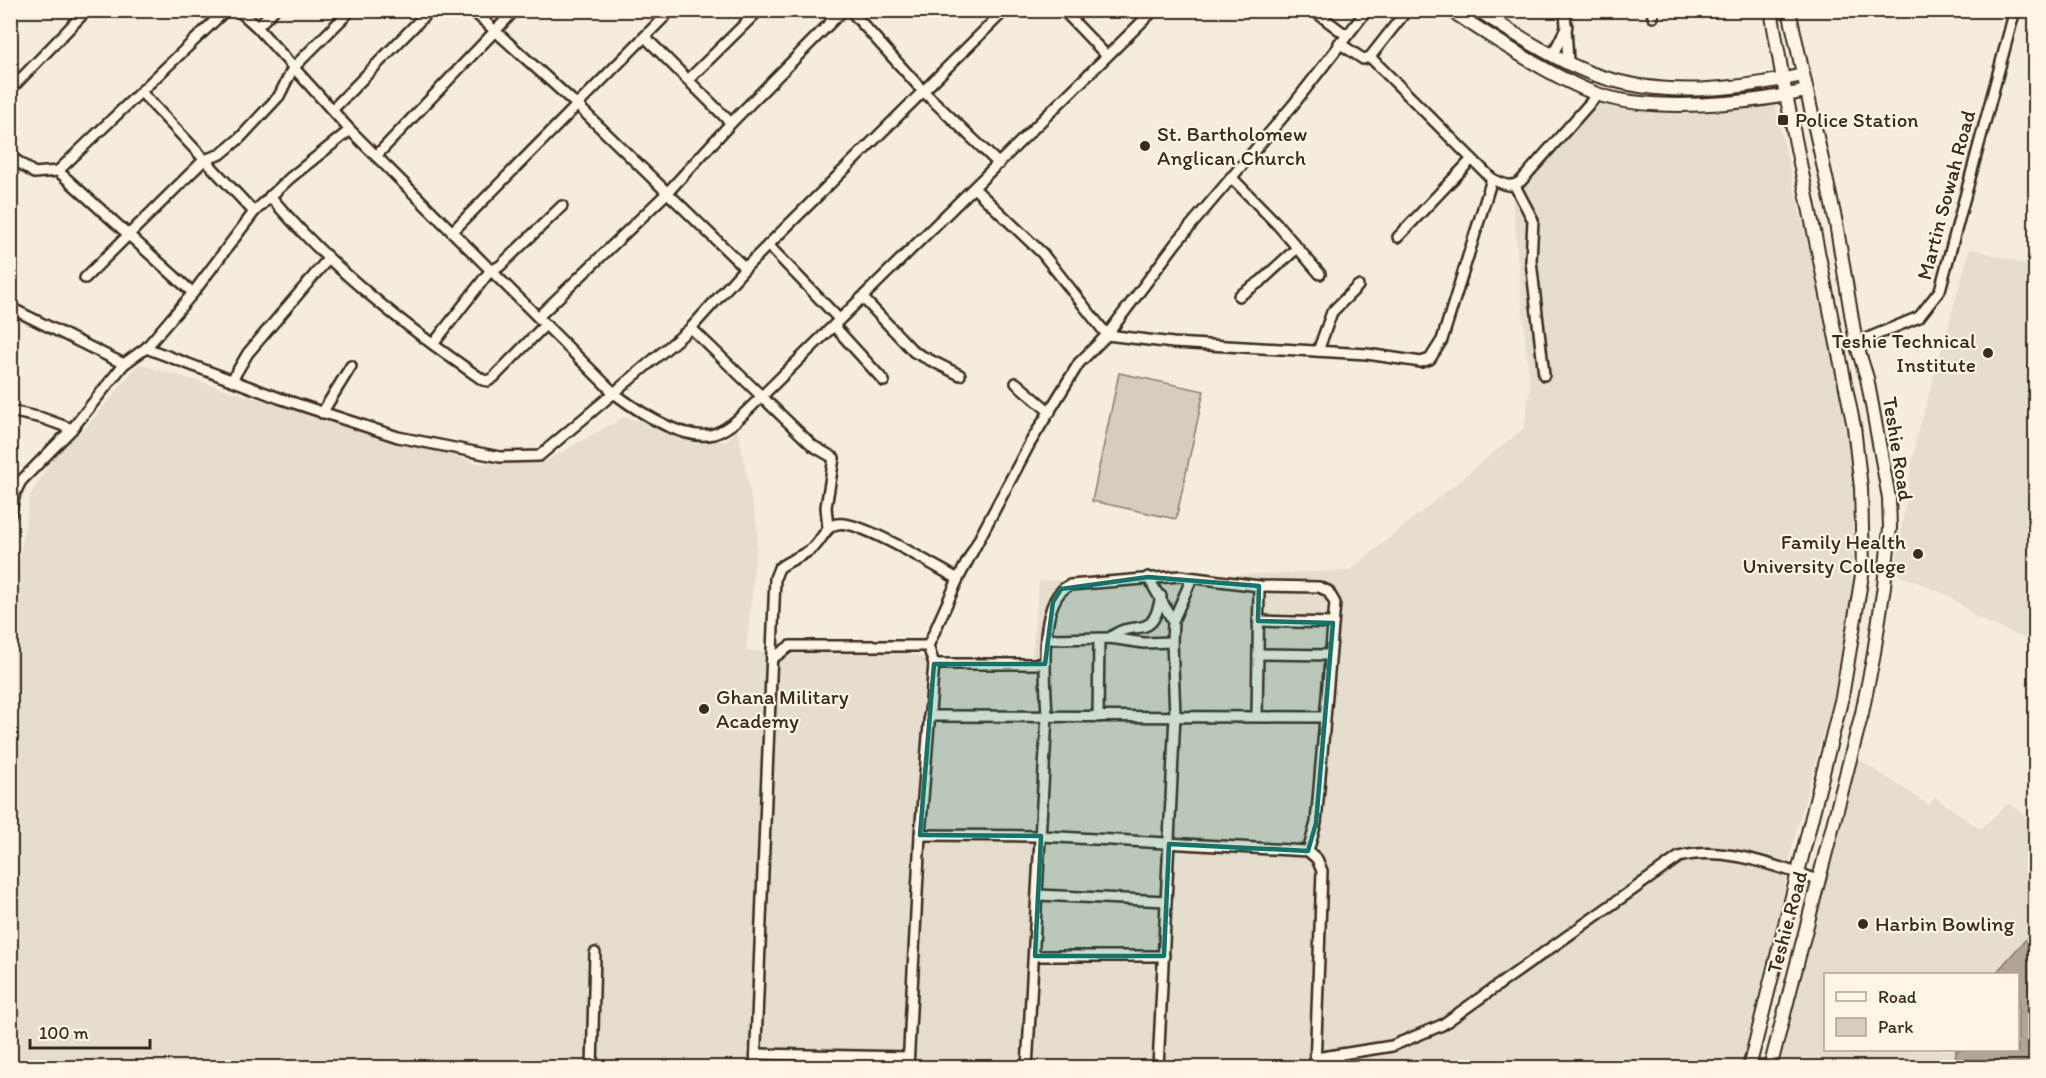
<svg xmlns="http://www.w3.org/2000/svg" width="2046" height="1078" font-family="Itim,sans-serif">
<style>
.built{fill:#e5ddce}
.green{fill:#d6cdbd;stroke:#887c6e;stroke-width:1.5}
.water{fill:#b0a596;stroke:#817466;stroke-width:1.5}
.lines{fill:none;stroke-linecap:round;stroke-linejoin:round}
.minor-casing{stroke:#3b2a1e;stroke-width:14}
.major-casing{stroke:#3b2a1e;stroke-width:16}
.minor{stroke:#fcf5e5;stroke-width:9}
.major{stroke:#fcf5e5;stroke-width:12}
.marked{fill:#0f766e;fill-opacity:0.2;stroke:#0f766e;stroke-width:4.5;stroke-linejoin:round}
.poi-dot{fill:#3b2a1e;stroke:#fcf5e5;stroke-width:2}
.labels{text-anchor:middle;stroke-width:4.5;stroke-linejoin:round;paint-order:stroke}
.poi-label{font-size:21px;fill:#3b2a1e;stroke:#fcf5e5;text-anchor:start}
.street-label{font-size:21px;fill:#3b2a1e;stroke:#fcf5e5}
</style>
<rect width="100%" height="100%" fill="#f4eddd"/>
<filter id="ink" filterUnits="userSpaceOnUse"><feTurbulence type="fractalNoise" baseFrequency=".0167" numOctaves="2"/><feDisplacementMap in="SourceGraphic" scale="12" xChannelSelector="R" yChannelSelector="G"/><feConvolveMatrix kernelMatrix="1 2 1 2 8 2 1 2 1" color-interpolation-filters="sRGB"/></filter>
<g filter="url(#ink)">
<!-- built -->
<g class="built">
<path d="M 1600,101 L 1643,110 L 1699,112 L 1774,101 L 1844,401 L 1853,469 L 1852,598 L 1832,703 L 1793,842 L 1776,935 L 1741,1067 L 11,1068 L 10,616 L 30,496 L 54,456 L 89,424 L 139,364 L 481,464 L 544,462 L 624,417 L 727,442 L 737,426 L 758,531 L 746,651 L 892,651 L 955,663 L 1032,656 L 1039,581 L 1349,571 L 1524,428 L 1530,389 L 1512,198 Z"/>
<path d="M 1970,248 L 2035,267 L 2035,643 L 1977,618 L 1950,596 L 1894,573 L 1916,440 Z"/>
<path d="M 1854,756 L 1929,805 L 1935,797 L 1980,829 L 2009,803 L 2035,824 L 2035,929 L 1995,974 L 1826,974 L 1826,1050 L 1956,1050 L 1955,1067 L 1777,1068 Z"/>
</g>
<!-- green -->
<path class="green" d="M 1119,373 L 1204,391 L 1176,519 L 1092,501 Z"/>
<!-- water -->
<path class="water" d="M 2035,929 L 2035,1067 L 1955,1067 L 1956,1050 L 2018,1050 L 2018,974 L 1995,974 Z"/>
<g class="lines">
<defs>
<g id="minor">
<path d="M 472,10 L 576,104 L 745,268"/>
<path d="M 850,10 L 923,91 L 999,164"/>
<path d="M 1063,10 L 1106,55"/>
<path d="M 1313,10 L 1346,35"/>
<path d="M 1565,10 L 1568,62"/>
<path d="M 1652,10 L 1653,17"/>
<path d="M 257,27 L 274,10"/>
<path d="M 645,37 L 731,123"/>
<path d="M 1339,43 L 1363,59 L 1370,57 L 1407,10"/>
<path d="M 1553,54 L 1567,26"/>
<path d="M 1370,57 L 1492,179 C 1503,184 1511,189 1521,181 L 1598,94"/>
<path d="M 689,79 L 759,10"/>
<path d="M 10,90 L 87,10"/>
<path d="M 141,92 L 254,212"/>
<path d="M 332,110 L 430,10"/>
<path d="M 350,130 L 615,394 C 638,411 684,442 714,434 C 732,428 749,409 762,396 L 1154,10"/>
<path d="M 10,156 L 34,173 L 58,171 L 226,10"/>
<path d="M 376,156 L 515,10"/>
<path d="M 58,171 L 193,293"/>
<path d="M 1231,177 L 1277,224 L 1320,274"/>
<path d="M 1515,186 L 1533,220 L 1531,261 L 1544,375"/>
<path d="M 975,189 L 1042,253 L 1107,335 L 1173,343 L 1367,354 L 1421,362 L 1430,359 L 1442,340 L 1492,179"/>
<path d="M 270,196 C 330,268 406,327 483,380 L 488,381 L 494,377 L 545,325"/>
<path d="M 452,232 L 671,10"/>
<path d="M 1398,237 L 1472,159"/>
<path d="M 768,245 L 839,319"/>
<path d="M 85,278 L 204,160 L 221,154 L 240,138 L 279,96 L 293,68 L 351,10"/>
<path d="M 1239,296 L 1261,281 L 1296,249"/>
<path d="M 863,298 L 914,352 L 960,375"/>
<path d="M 11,308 L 124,364"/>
<path d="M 538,317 L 667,193 L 731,123 L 843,10"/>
<path d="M 834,326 L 884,381"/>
<path d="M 691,328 L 813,446 L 834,458 L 826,507 L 828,528"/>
<path d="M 434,343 L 490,271 L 500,266 L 562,206"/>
<path d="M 1856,343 L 1919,317 L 1940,290 L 2015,10"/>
<path d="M 146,348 L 279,398 L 398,437 L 500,457 L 539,456 L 691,328 L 745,268 L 1005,10"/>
<path d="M 1318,351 L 1332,312 L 1358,286"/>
<path d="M 232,380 L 248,353 L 328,259"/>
<path d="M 1016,383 L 1050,412"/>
<path d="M 10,411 L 42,418 L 72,429"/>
<path d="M 322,413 L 351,366"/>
<path d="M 10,516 L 15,493 L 21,481 L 72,429 L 124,364 L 146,348 L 193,293 L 254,212 L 290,178 L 350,130 L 257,27 L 238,10"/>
<path d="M 1148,577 L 1173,621 L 1172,642 L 1175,715 L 1158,1068"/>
<path d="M 1173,621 L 1192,578"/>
<path d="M 1258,621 L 1333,623"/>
<path d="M 1110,638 C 1135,616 1152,645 1161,596"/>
<path d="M 1047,639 L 1110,638 L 1144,643 L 1172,642"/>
<path d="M 1258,654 L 1330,655"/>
<path d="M 773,658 L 790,646 L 928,646"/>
<path d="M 934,664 L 1045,664"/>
<path d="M 929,716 L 1323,717"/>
<path d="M 1257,716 L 1259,586"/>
<path d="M 1098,717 L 1099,639"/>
<path d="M 920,835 L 1041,836 L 1308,851 L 1317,859 L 1322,871 L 1315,1068"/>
<path d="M 1038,895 L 1166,901"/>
<path d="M 1035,956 L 1164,956"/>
<path d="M 756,1054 L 908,1057"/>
<path d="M 1336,1055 L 1341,1068"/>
<path d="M 1316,1058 L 1392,1046 L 1442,1025 L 1679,857 C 1723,845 1775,866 1818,880"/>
<path d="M 592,1068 L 595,953"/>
<path d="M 755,1068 L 775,578 L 779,568 C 791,559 804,556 815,546 C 822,539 826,526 837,524 C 859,519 936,567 958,579"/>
<path d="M 908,1068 L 920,835 L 933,675 L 934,664 L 928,646 L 958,579 L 1030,443 L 1079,363 L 1107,335 L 1176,243 L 1293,105 L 1367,10"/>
<path d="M 1027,1068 L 1047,716 C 1046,685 1036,599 1070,585 L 1180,576 L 1259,586 L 1319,587 L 1328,591 L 1335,603 L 1316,823 L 1308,851"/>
</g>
<g id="major">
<path d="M 1450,10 C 1492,37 1551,77 1597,94 C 1652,113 1750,104 1806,91"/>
<path d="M 1478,10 C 1509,31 1564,65 1599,76 C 1665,98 1736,90 1803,75"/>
<path d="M 1749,1068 L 1842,697 L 1863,569 L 1861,488 L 1854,427 L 1783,80 L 1771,10"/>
<path d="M 1770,1068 L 1862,713 L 1873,659 L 1884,586 L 1890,528 L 1889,498 L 1867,378 L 1856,343 L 1836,223 L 1789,10"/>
</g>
</defs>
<!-- minor casing -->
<use href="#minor" class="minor-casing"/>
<!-- major casing -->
<use href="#major" class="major-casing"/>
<!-- minor -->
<use href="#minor" class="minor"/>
<!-- major -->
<use href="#major" class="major"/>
</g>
</g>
<!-- marked area -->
<path class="marked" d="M 1148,577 L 1259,586 L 1258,621 L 1333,623 L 1316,823 L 1308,851 L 1169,844 L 1164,956 L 1035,956 L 1041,836 L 920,835 L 934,664 L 1045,664 L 1053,602 L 1061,589 Z"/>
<!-- markers -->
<g class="poi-dot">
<rect x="1777" y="114" width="12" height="12" rx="3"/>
<circle cx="1145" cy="146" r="6"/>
<circle cx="1988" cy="353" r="6"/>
<circle cx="1918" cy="554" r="6"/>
<circle cx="704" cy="709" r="6"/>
<circle cx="1863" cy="924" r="6"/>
</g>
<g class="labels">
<!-- poi labels -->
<g class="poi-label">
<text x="1795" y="127">Police Station</text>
<text x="1157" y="141">St. Bartholomew<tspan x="1157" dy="24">Anglican Church</tspan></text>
<text x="1976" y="348" text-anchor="end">Teshie Technical<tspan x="1976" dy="24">Institute</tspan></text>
<text x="1906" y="549" text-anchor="end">Family Health<tspan x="1906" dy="24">University College</tspan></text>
<text x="716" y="704">Ghana Military<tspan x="716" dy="24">Academy</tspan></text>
<text x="1875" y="931">Harbin Bowling</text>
</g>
<!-- street labels -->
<g class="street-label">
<text transform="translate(1946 195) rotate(-75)" y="7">Martin Sowah Road</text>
<text transform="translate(1898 449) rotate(81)" y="7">Teshie Road</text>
<text transform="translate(1787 922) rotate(-75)" y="7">Teshie Road</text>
</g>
</g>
<!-- margin -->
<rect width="2046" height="1078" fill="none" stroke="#fcf5e5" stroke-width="36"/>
<rect x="18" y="18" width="2010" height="1042" fill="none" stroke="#3b2a1e" stroke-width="2" filter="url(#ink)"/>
<!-- legend -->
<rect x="1824" y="973" width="195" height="78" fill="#fcf5e5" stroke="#afa495" stroke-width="1.5"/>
<rect x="1836" y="992" width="30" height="9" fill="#fcf5e5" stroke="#afa495" stroke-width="1.5"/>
<text x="1878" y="1003" font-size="18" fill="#3b2a1e">Road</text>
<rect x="1836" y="1018" width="30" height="18" fill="#d6cdbd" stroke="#afa495" stroke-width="1.5"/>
<text x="1878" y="1033" font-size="18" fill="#3b2a1e">Park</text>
<!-- scale -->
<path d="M30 1039v9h120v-9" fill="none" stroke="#3b2a1e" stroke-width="3"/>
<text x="39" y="1039" font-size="18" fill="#3b2a1e" stroke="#fcf5e5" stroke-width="4.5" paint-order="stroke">100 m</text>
</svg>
